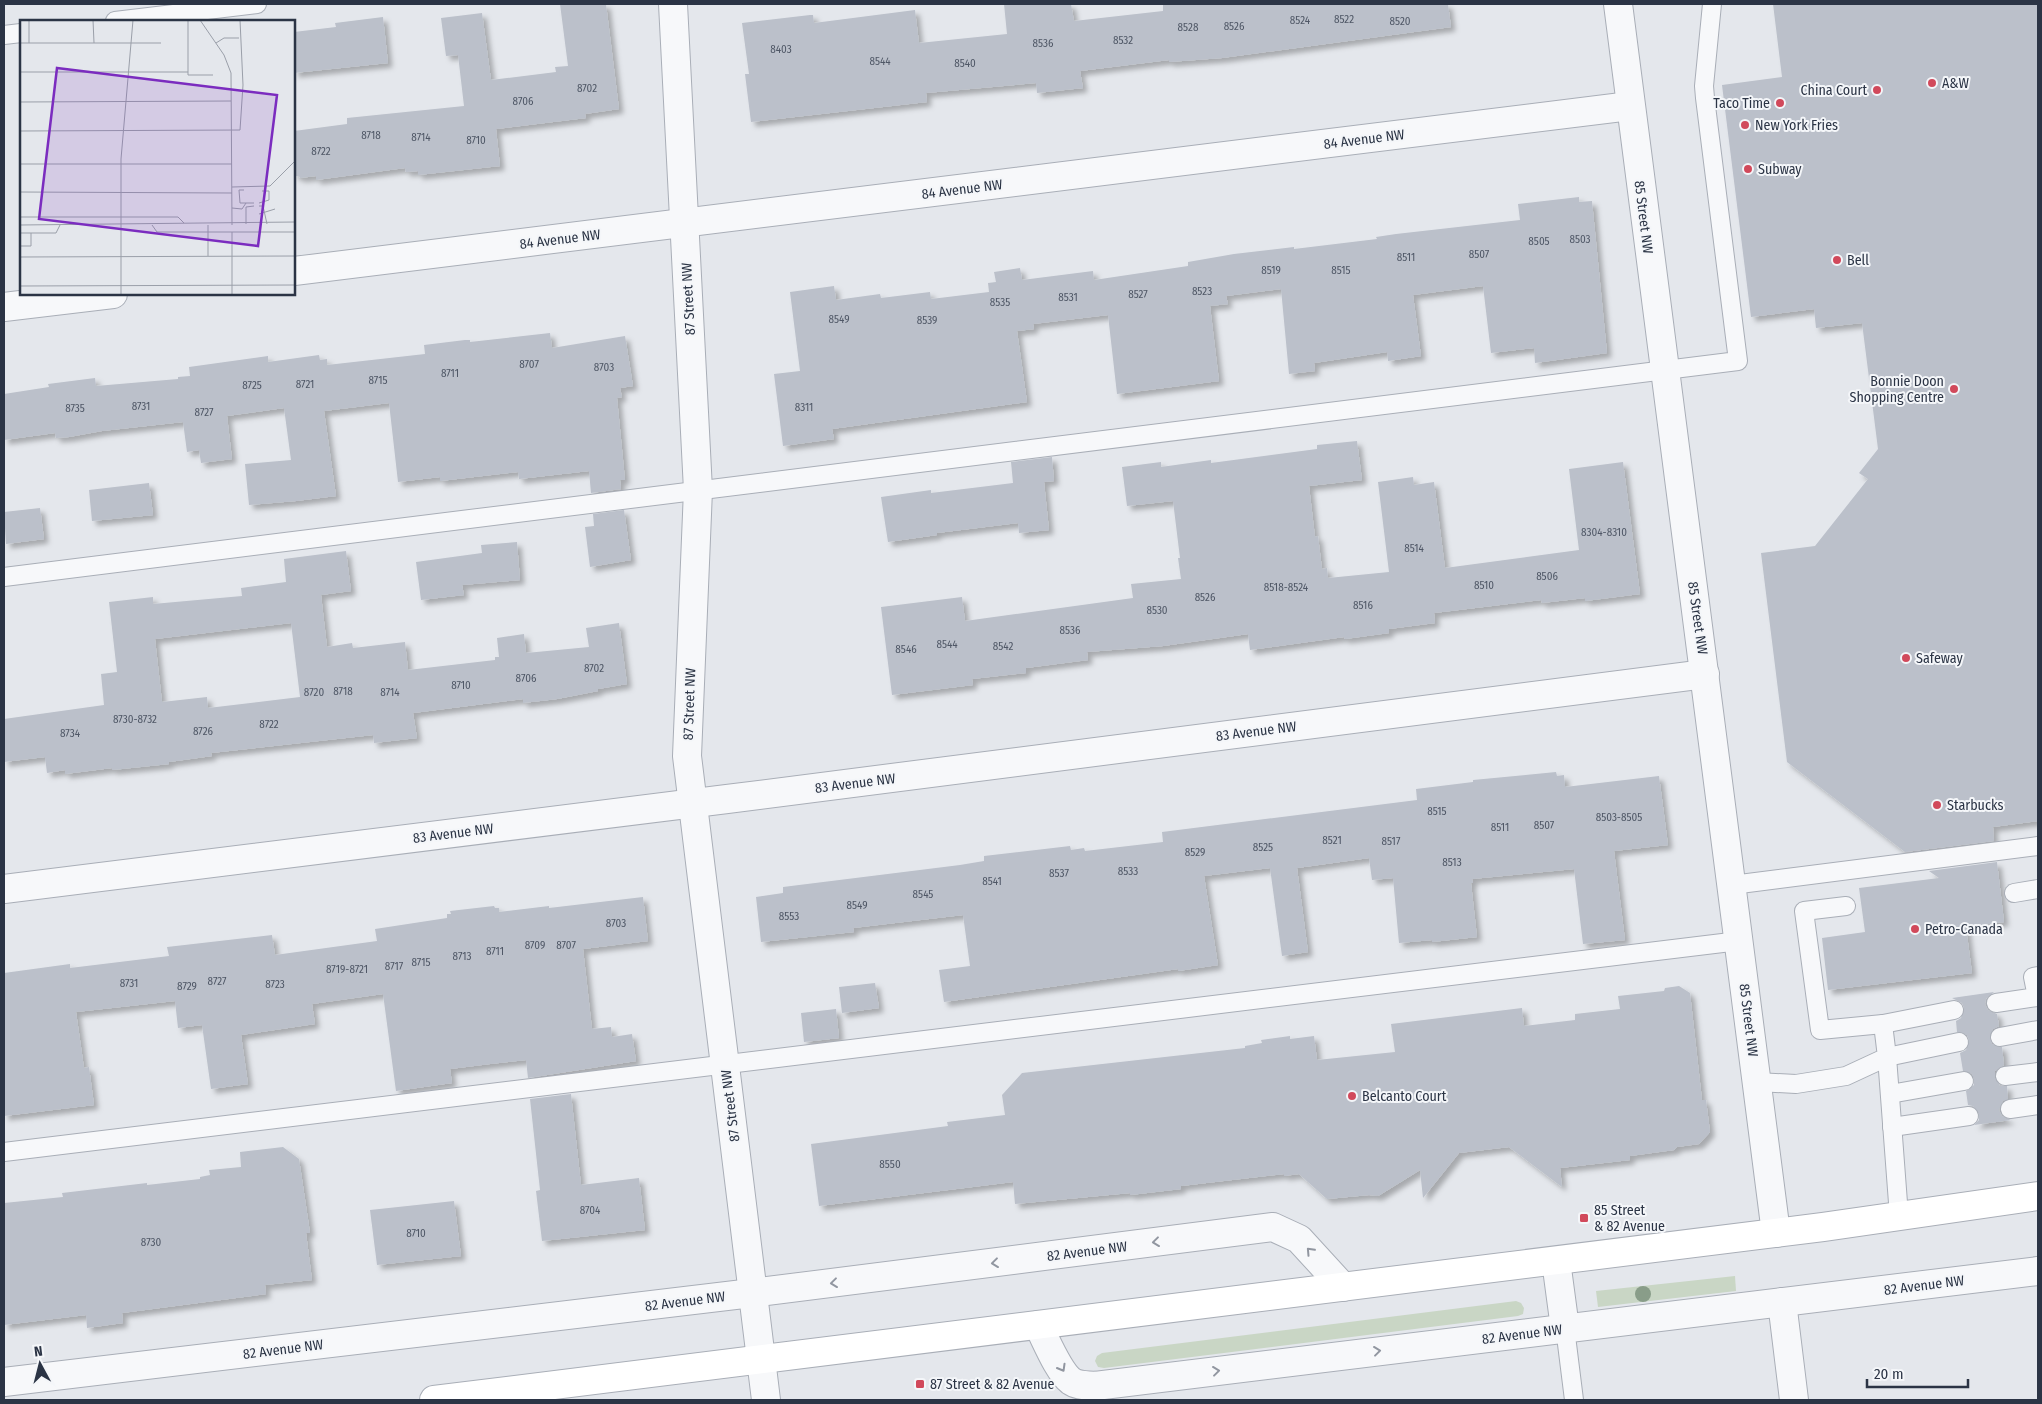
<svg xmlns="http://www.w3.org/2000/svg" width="2042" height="1404" font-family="'Fira Sans Condensed',sans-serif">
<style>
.green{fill:#c9d6c5}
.building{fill:#bbc0ca;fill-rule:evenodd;filter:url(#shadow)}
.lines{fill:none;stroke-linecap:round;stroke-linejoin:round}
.service-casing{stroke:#a9aeb7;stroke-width:20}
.minor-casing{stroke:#a9aeb7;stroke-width:30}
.tertiary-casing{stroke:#a9aeb7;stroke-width:30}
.secondary-casing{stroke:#a9aeb7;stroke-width:30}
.service{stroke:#f7f8fa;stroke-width:18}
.minor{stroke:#f7f8fa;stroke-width:28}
.tertiary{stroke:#f7f8fa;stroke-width:28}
.secondary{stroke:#fff;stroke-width:28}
.tree{fill:#899d89}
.oneway{stroke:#9196a0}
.poi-dot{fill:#d1495b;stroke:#f4f6f9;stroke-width:2}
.labels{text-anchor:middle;stroke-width:4;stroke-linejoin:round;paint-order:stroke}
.number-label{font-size:11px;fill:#4f5766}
.poi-label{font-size:14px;fill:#2b3445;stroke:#f4f6f9;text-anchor:start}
.street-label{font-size:14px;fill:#2b3445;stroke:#f4f6f9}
.inset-road{fill:none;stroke:#9a9fa9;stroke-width:1}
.view{fill:#7b2cbf;fill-opacity:0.15;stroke:#7b2cbf;stroke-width:2.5}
.inset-edge{fill:none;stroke:#2b3445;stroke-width:2.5}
</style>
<defs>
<filter id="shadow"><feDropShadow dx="4.5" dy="4.5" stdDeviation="2.5" flood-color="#0004"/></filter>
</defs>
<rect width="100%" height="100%" fill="#e4e7ec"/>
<!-- green -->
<g class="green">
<path d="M 1735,1276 L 1736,1291 L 1598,1307 L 1596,1291 Z"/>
<path d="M 1516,1301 L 1521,1303 L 1524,1308 L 1523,1314 L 1518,1316 L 1104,1368 L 1098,1367 L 1095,1361 L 1097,1356 L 1102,1353 Z"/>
</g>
<!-- building -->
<g class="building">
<path d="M 560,4 L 606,4 L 619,109 L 585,114 L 586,118 L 496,129 L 500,166 L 418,175 L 418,171 L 406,172 L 405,168 L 316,180 L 316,176 L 300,178 L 299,176 L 294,176 L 294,131 L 347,124 L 347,118 L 464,106 L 458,55 L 446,56 L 441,18 L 482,13 L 491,80 L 556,72 L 555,67 L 568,66 Z"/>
<path d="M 1004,4 L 1071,4 L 1074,21 L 1163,11 L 1163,4 L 1448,4 L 1451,27 L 1222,58 L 1169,62 L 1169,60 L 1080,71 L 1083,88 L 1037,93 L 1036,83 L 926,93 L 927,102 L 751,122 L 745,74 L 749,74 L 742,23 L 810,15 L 813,15 L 814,23 L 915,10 L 919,43 L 1007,34 Z"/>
<path d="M 1773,4 L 2038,4 L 2038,821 L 1993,827 L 1994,841 L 1905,852 L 1787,762 L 1761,553 L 1815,546 L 1868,479 L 1859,473 L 1878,449 L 1862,323 L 1816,328 L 1814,309 L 1751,317 L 1722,85 L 1782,77 Z"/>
<path d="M 383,17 L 388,63 L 294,73 L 294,32 L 336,27 L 335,23 Z"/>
<path d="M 1579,197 L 1579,202 L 1592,201 L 1607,353 L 1535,363 L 1534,348 L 1491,353 L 1483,286 L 1413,295 L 1421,356 L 1388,361 L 1387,352 L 1314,363 L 1315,371 L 1289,374 L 1281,289 L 1226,296 L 1228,304 L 1210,306 L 1219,381 L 1117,394 L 1108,315 L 1033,324 L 1034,329 L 1017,331 L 1027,402 L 832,429 L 834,439 L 783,446 L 774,374 L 800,371 L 790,292 L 834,286 L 836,300 L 880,294 L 881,298 L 930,292 L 931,299 L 989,292 L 988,283 L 996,282 L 994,272 L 1020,268 L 1022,280 L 1093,271 L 1094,280 L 1188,266 L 1188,262 L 1234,254 L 1294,247 L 1294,249 L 1377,239 L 1376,237 L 1396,234 L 1520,220 L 1518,204 Z"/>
<path d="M 550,333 L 552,348 L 625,336 L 633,386 L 620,388 L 622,397 L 617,398 L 625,480 L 620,480 L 621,489 L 591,493 L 589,471 L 519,479 L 518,472 L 440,481 L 440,477 L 398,482 L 389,403 L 324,411 L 336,496 L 296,501 L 249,505 L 245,464 L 291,460 L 284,408 L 227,416 L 232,459 L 201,463 L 199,450 L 187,452 L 183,422 L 102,431 L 69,437 L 56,438 L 55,433 L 4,440 L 4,394 L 49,387 L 48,384 L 95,378 L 96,386 L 178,379 L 178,377 L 190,376 L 189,367 L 268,356 L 268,362 L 319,355 L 320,360 L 327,359 L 327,365 L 425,354 L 424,345 L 465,340 L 470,340 L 470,342 Z"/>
<path d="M 1357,441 L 1362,480 L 1309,486 L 1315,537 L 1318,536 L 1322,569 L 1327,568 L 1328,578 L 1389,572 L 1378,482 L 1413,477 L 1414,485 L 1434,482 L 1445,568 L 1579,550 L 1569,469 L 1623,462 L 1640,594 L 1585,601 L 1585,598 L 1542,603 L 1541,600 L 1434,613 L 1435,623 L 1389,629 L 1389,633 L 1345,639 L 1344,637 L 1250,650 L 1248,634 L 1163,646 L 1087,652 L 1088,660 L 1026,668 L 1026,673 L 972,679 L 973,685 L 892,695 L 881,607 L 962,597 L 965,621 L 1133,598 L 1131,584 L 1181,579 L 1178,558 L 1180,558 L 1173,501 L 1127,506 L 1122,467 L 1161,462 L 1161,467 L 1211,460 L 1211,463 L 1317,449 L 1317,445 Z"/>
<path d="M 1052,457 L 1054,481 L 1044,482 L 1049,530 L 1019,533 L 1018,523 L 937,533 L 937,535 L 888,542 L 881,497 L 931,490 L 931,493 L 1013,483 L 1011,462 Z"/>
<path d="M 149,483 L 153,515 L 92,521 L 89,490 Z"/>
<path d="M 40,508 L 44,539 L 6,544 L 4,512 Z"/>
<path d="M 624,510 L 631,560 L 590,567 L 585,527 L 594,526 L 593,514 Z"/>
<path d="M 517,542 L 520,580 L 462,585 L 464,595 L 421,600 L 416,562 L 482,553 L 481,545 Z"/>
<path d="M 346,551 L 351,591 L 321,595 L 327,647 L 352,643 L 353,648 L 405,642 L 408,670 L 495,660 L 495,657 L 499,657 L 497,638 L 524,634 L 526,653 L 589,647 L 586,628 L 619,623 L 627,684 L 598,689 L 598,691 L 557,699 L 523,703 L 523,699 L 413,713 L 417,738 L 374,743 L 373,735 L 211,753 L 212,756 L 169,762 L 169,764 L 112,770 L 112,768 L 65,774 L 65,770 L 47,773 L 45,757 L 4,762 L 4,719 L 104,705 L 101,674 L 117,672 L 109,602 L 153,597 L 153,604 L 242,596 L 241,588 L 286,582 L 284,559 ZM 291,623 L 300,697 L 208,708 L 207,697 L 162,702 L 155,639 Z"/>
<path d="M 1556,772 L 1557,776 L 1564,775 L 1565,787 L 1659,776 L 1668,845 L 1614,851 L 1625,940 L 1583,944 L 1574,869 L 1472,879 L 1473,883 L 1471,883 L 1477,937 L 1432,942 L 1432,940 L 1399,943 L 1393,878 L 1372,880 L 1369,858 L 1297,868 L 1308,952 L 1282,956 L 1270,868 L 1204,876 L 1218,965 L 1178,971 L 1178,969 L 944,1002 L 939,970 L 970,966 L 963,915 L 853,928 L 854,932 L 761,942 L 756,897 L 783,893 L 783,887 L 960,865 L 984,861 L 984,856 L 1070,846 L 1071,850 L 1084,848 L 1085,851 L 1163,842 L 1162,832 L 1417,800 L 1416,789 L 1473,782 L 1473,780 Z"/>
<path d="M 1997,862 L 2004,922 L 1966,927 L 1972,973 L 1828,990 L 1822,938 L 1865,932 L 1859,888 L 1939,878 L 1929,871 Z"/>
<path d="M 643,897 L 648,941 L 583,949 L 592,1029 L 611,1027 L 612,1037 L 632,1034 L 636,1061 L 528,1078 L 526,1060 L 490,1064 L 450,1069 L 452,1083 L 396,1091 L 383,994 L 312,1004 L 315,1024 L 241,1035 L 248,1084 L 211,1089 L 202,1025 L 178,1028 L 175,1001 L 76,1012 L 84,1068 L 89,1067 L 94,1105 L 4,1116 L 4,973 L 70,964 L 70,968 L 169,956 L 167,947 L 272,935 L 275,955 L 377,941 L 375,929 L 447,918 L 447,914 L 451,914 L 450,911 L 494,906 L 495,908 L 499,908 L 499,912 L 549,906 L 549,908 Z"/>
<path d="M 875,983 L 879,1008 L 842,1013 L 839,987 Z"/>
<path d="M 1679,986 L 1690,993 L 1702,1100 L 1706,1100 L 1710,1132 L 1699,1144 L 1677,1147 L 1674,1150 L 1630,1156 L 1630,1160 L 1560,1168 L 1562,1187 L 1509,1147 L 1459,1153 L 1423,1198 L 1420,1170 L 1378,1196 L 1369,1195 L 1327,1199 L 1299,1174 L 1284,1176 L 1284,1174 L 1181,1186 L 1181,1189 L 1130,1195 L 1130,1193 L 1015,1204 L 1013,1182 L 819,1206 L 811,1144 L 948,1126 L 947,1122 L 1005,1115 L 1002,1095 L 1022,1073 L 1245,1048 L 1245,1046 L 1262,1043 L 1261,1040 L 1290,1036 L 1290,1039 L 1314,1036 L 1317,1060 L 1395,1052 L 1391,1024 L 1522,1008 L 1524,1026 L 1575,1020 L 1575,1014 L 1620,1009 L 1618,996 L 1664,991 L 1665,988 Z"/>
<path d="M 1994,992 L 1986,999 L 1985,1004 L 1988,1010 L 1997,1014 L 1999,1026 L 1993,1029 L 1990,1038 L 1992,1044 L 2002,1047 L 2004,1065 L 1995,1071 L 1995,1078 L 2000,1086 L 2007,1086 L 2008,1099 L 2003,1101 L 1999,1110 L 2002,1116 L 2011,1120 L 1974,1125 L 1979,1120 L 1979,1114 L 1973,1106 L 1968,1105 L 1966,1091 L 1974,1085 L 1974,1079 L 1972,1074 L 1963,1071 L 1960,1053 L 1966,1050 L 1969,1040 L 1967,1035 L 1957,1032 L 1956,1021 L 1961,1018 L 1964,1008 L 1962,1003 L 1952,998 Z"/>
<path d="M 836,1009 L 839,1038 L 804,1042 L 801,1013 Z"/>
<path d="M 571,1094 L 581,1185 L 639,1178 L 645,1230 L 542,1241 L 536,1191 L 540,1190 L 530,1099 Z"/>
<path d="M 283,1147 L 299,1159 L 310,1233 L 306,1233 L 312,1280 L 265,1285 L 266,1294 L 122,1313 L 123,1323 L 87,1328 L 86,1315 L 4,1325 L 4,1203 L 63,1197 L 62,1193 L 147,1183 L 147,1185 L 200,1179 L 200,1177 L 210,1175 L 209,1170 L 241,1167 L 240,1152 Z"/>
<path d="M 454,1201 L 461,1256 L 377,1265 L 370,1210 Z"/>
</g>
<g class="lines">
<defs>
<g id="service">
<path d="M 115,21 L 257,4"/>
<path d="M 4,35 L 21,33"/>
<path d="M 4,577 L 1738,361 L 1705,98 L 1704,86 L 1712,4"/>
<path d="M 1732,885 L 2038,846"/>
<path d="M 2014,893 L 2038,889"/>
<path d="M 1846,906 L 1804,911 L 1820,1030 L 1883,1024"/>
<path d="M 1996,1003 L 2037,997 L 2033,977 L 2038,976"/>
<path d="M 2000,1037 L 2038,1030"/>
<path d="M 2005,1076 L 2038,1072"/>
<path d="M 1757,1082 L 1796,1084 L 1846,1076 L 1887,1057 L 1883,1024 L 1954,1010"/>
<path d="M 1890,1094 L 1964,1081"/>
<path d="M 2010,1109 L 2038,1105"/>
<path d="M 1892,1127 L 1969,1116"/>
<path d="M 4,1152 L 1739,941"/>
<path d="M 1899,1216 L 1887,1057 L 1959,1042"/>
<path d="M 1565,1328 L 1574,1400"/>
</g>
<g id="minor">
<path d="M 673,4 L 698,490 L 687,756 L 766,1400"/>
<path d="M 294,271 L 1630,106"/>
<path d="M 4,307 L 113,294"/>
<path d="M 4,889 L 727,799 L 1705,674"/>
<path d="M 1556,1261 L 1565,1328"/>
<path d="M 1782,1302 L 1794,1400"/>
<path d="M 1038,1325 C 1046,1340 1058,1371 1071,1381 C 1078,1386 1087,1385 1095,1386 L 2038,1271"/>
<path d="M 4,1382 L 752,1293 L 1273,1227 L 1299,1239 L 1343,1287"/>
</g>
<path id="tertiary" d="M 1618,4 L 1776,1233"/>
<path id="secondary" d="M 434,1400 L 1823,1227 L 2038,1196"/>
</defs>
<!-- service casing -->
<use href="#service" class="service-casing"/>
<!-- minor casing -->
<use href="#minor" class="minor-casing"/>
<!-- tertiary casing -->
<use href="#tertiary" class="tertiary-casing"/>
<!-- secondary casing -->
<use href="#secondary" class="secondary-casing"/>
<!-- service -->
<use href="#service" class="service"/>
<!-- minor -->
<use href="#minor" class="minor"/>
<!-- tertiary -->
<use href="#tertiary" class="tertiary"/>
<!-- secondary -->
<use href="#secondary" class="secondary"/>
</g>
<!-- trees -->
<circle class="tree" cx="1643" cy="1294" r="8"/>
<!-- one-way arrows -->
<defs><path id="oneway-chevron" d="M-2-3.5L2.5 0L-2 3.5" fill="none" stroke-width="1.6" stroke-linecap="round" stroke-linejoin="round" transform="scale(1.25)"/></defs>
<g class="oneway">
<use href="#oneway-chevron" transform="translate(1156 1242) rotate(173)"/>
<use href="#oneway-chevron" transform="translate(1310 1251) rotate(-133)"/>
<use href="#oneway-chevron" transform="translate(995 1263) rotate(173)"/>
<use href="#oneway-chevron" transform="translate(834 1283) rotate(173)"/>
<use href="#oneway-chevron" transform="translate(1377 1351) rotate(-7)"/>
<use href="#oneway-chevron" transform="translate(1062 1368) rotate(60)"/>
<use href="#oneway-chevron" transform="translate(1216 1371) rotate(-7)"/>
</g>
<!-- markers -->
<g class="poi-dot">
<circle cx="1932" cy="83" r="5"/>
<circle cx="1877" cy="90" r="5"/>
<circle cx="1780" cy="103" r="5"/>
<circle cx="1745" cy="125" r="5"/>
<circle cx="1748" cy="169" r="5"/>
<circle cx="1837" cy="260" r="5"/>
<circle cx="1954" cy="389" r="5"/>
<circle cx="1906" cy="658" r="5"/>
<circle cx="1937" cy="805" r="5"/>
<circle cx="1915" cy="929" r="5"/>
<circle cx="1352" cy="1096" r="5"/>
<rect x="1579" y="1213" width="10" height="10" rx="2.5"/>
<rect x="915" y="1379" width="10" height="10" rx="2.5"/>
</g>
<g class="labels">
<!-- number labels -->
<g class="number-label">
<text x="1344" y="23">8522</text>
<text x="1300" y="24">8524</text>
<text x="1400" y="25">8520</text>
<text x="1234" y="30">8526</text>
<text x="1188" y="31">8528</text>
<text x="1123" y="44">8532</text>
<text x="1043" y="47">8536</text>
<text x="781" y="53">8403</text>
<text x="880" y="65">8544</text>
<text x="965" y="67">8540</text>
<text x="587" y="92">8702</text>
<text x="523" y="105">8706</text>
<text x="371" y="139">8718</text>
<text x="421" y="141">8714</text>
<text x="476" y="144">8710</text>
<text x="321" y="155">8722</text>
<text x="1580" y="243">8503</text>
<text x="1539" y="245">8505</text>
<text x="1479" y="258">8507</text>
<text x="1406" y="261">8511</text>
<text x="1271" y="274">8519</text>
<text x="1341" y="274">8515</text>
<text x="1202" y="295">8523</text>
<text x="1138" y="298">8527</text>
<text x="1068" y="301">8531</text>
<text x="1000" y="306">8535</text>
<text x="839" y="323">8549</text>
<text x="927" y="324">8539</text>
<text x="529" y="368">8707</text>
<text x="604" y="371">8703</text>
<text x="450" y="377">8711</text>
<text x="378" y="384">8715</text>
<text x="305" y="388">8721</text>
<text x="252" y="389">8725</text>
<text x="141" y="410">8731</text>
<text x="804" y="411">8311</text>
<text x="75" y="412">8735</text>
<text x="204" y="416">8727</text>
<text x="1604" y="536">8304-8310</text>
<text x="1414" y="552">8514</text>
<text x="1547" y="580">8506</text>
<text x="1484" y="589">8510</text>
<text x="1286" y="591">8518-8524</text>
<text x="1205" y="601">8526</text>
<text x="1363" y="609">8516</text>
<text x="1157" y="614">8530</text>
<text x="1070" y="634">8536</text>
<text x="947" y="648">8544</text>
<text x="1003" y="650">8542</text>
<text x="906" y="653">8546</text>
<text x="594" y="672">8702</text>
<text x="526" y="682">8706</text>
<text x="461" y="689">8710</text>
<text x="343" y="695">8718</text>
<text x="314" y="696">8720</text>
<text x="390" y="696">8714</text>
<text x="135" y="723">8730-8732</text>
<text x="269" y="728">8722</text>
<text x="203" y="735">8726</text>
<text x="70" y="737">8734</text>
<text x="1437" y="815">8515</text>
<text x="1619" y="821">8503-8505</text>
<text x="1544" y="829">8507</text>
<text x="1500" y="831">8511</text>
<text x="1332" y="844">8521</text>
<text x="1391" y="845">8517</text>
<text x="1263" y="851">8525</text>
<text x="1195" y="856">8529</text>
<text x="1452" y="866">8513</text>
<text x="1128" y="875">8533</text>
<text x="1059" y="877">8537</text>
<text x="992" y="885">8541</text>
<text x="923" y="898">8545</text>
<text x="857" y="909">8549</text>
<text x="789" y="920">8553</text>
<text x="616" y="927">8703</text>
<text x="535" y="949">8709</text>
<text x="566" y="949">8707</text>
<text x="495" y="955">8711</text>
<text x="462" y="960">8713</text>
<text x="421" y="966">8715</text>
<text x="394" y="970">8717</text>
<text x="347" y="973">8719-8721</text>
<text x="217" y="985">8727</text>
<text x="129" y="987">8731</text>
<text x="275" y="988">8723</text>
<text x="187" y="990">8729</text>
<text x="890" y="1168">8550</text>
<text x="590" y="1214">8704</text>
<text x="416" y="1237">8710</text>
<text x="151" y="1246">8730</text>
</g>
<!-- poi labels -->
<g class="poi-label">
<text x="1942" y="88">A&amp;W</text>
<text x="1867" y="95" text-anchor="end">China Court</text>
<text x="1770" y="108" text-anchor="end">Taco Time</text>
<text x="1755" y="130">New York Fries</text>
<text x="1758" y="174">Subway</text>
<text x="1847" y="265">Bell</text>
<text x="1944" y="386" text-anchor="end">Bonnie Doon<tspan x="1944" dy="16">Shopping Centre</tspan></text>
<text x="1916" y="663">Safeway</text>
<text x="1947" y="810">Starbucks</text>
<text x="1925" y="934">Petro-Canada</text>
<text x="1362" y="1101">Belcanto Court</text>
<text x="1594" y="1215">85 Street<tspan x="1594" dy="16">&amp; 82 Avenue</tspan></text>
<text x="930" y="1389">87 Street &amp; 82 Avenue</text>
</g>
<!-- street labels -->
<g class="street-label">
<text transform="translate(1364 139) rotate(-7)" y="5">84 Avenue NW</text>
<text transform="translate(962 189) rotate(-7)" y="5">84 Avenue NW</text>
<text transform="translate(1644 217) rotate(83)" y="5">85 Street NW</text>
<text transform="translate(560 239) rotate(-7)" y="5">84 Avenue NW</text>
<text transform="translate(688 299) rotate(-93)" y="5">87 Street NW</text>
<text transform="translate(1698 618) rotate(82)" y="5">85 Street NW</text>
<text transform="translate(689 704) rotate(-88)" y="5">87 Street NW</text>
<text transform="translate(1256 731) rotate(-7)" y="5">83 Avenue NW</text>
<text transform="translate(855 783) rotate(-7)" y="5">83 Avenue NW</text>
<text transform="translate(453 833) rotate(-7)" y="5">83 Avenue NW</text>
<text transform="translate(1749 1020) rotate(83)" y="5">85 Street NW</text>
<text transform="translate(730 1106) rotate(-97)" y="5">87 Street NW</text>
<text transform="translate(1087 1251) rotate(-7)" y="5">82 Avenue NW</text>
<text transform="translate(1924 1285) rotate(-7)" y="5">82 Avenue NW</text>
<text transform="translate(685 1301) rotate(-7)" y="5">82 Avenue NW</text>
<text transform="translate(1522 1334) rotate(-7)" y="5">82 Avenue NW</text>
<text transform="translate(283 1349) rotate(-7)" y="5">82 Avenue NW</text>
</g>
</g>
<!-- overview -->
<g transform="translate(20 20)">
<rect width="275" height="275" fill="#e4e7ec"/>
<path class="inset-road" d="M 9,0 L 9,23M 73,0 L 74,23M 168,0 L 168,55 L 193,55M 180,0 L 204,35 L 211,53 L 212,205M 0,23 L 141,23M 196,23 L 204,18 L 219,18M 0,52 L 168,52M 0,82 L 211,81M 0,111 L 220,110 L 223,65 L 220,0M 0,144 L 212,144M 212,167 L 250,166 L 275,141M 224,170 L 219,170 L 220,183 L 226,183M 0,172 L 212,173M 239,183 L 249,180 L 249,171 L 242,171M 239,186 L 243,186 L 247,204M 212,188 L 222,189 L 226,183 L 234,183M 239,194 L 255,189M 0,197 L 158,197 L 164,203M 226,204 L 226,187 L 234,186M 0,205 L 275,202M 132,205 L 137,212 L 275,212M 212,212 L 212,275M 0,213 L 36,213 L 40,205M 0,226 L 11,226 L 11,213M 188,236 L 188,205M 0,237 L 275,236M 0,266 L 275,265M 101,275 L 101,139 L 113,0"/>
<path class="view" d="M 37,48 L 257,75 L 238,226 L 19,199 Z"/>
<rect width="275" height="275" class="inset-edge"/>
</g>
<!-- border -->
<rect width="2042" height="1404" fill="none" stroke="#2b3445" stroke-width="10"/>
<!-- north arrow -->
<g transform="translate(40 1364) rotate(353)" stroke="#f4f6f9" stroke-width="4" paint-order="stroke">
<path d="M0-4L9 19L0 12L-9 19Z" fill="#2b3445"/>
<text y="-8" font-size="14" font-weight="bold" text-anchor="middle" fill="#2b3445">N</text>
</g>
<!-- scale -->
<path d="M1867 1379v8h101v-8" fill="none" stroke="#2b3445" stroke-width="2.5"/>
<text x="1874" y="1379" font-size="15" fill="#2b3445" stroke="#f4f6f9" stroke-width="4" paint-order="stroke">20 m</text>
</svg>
